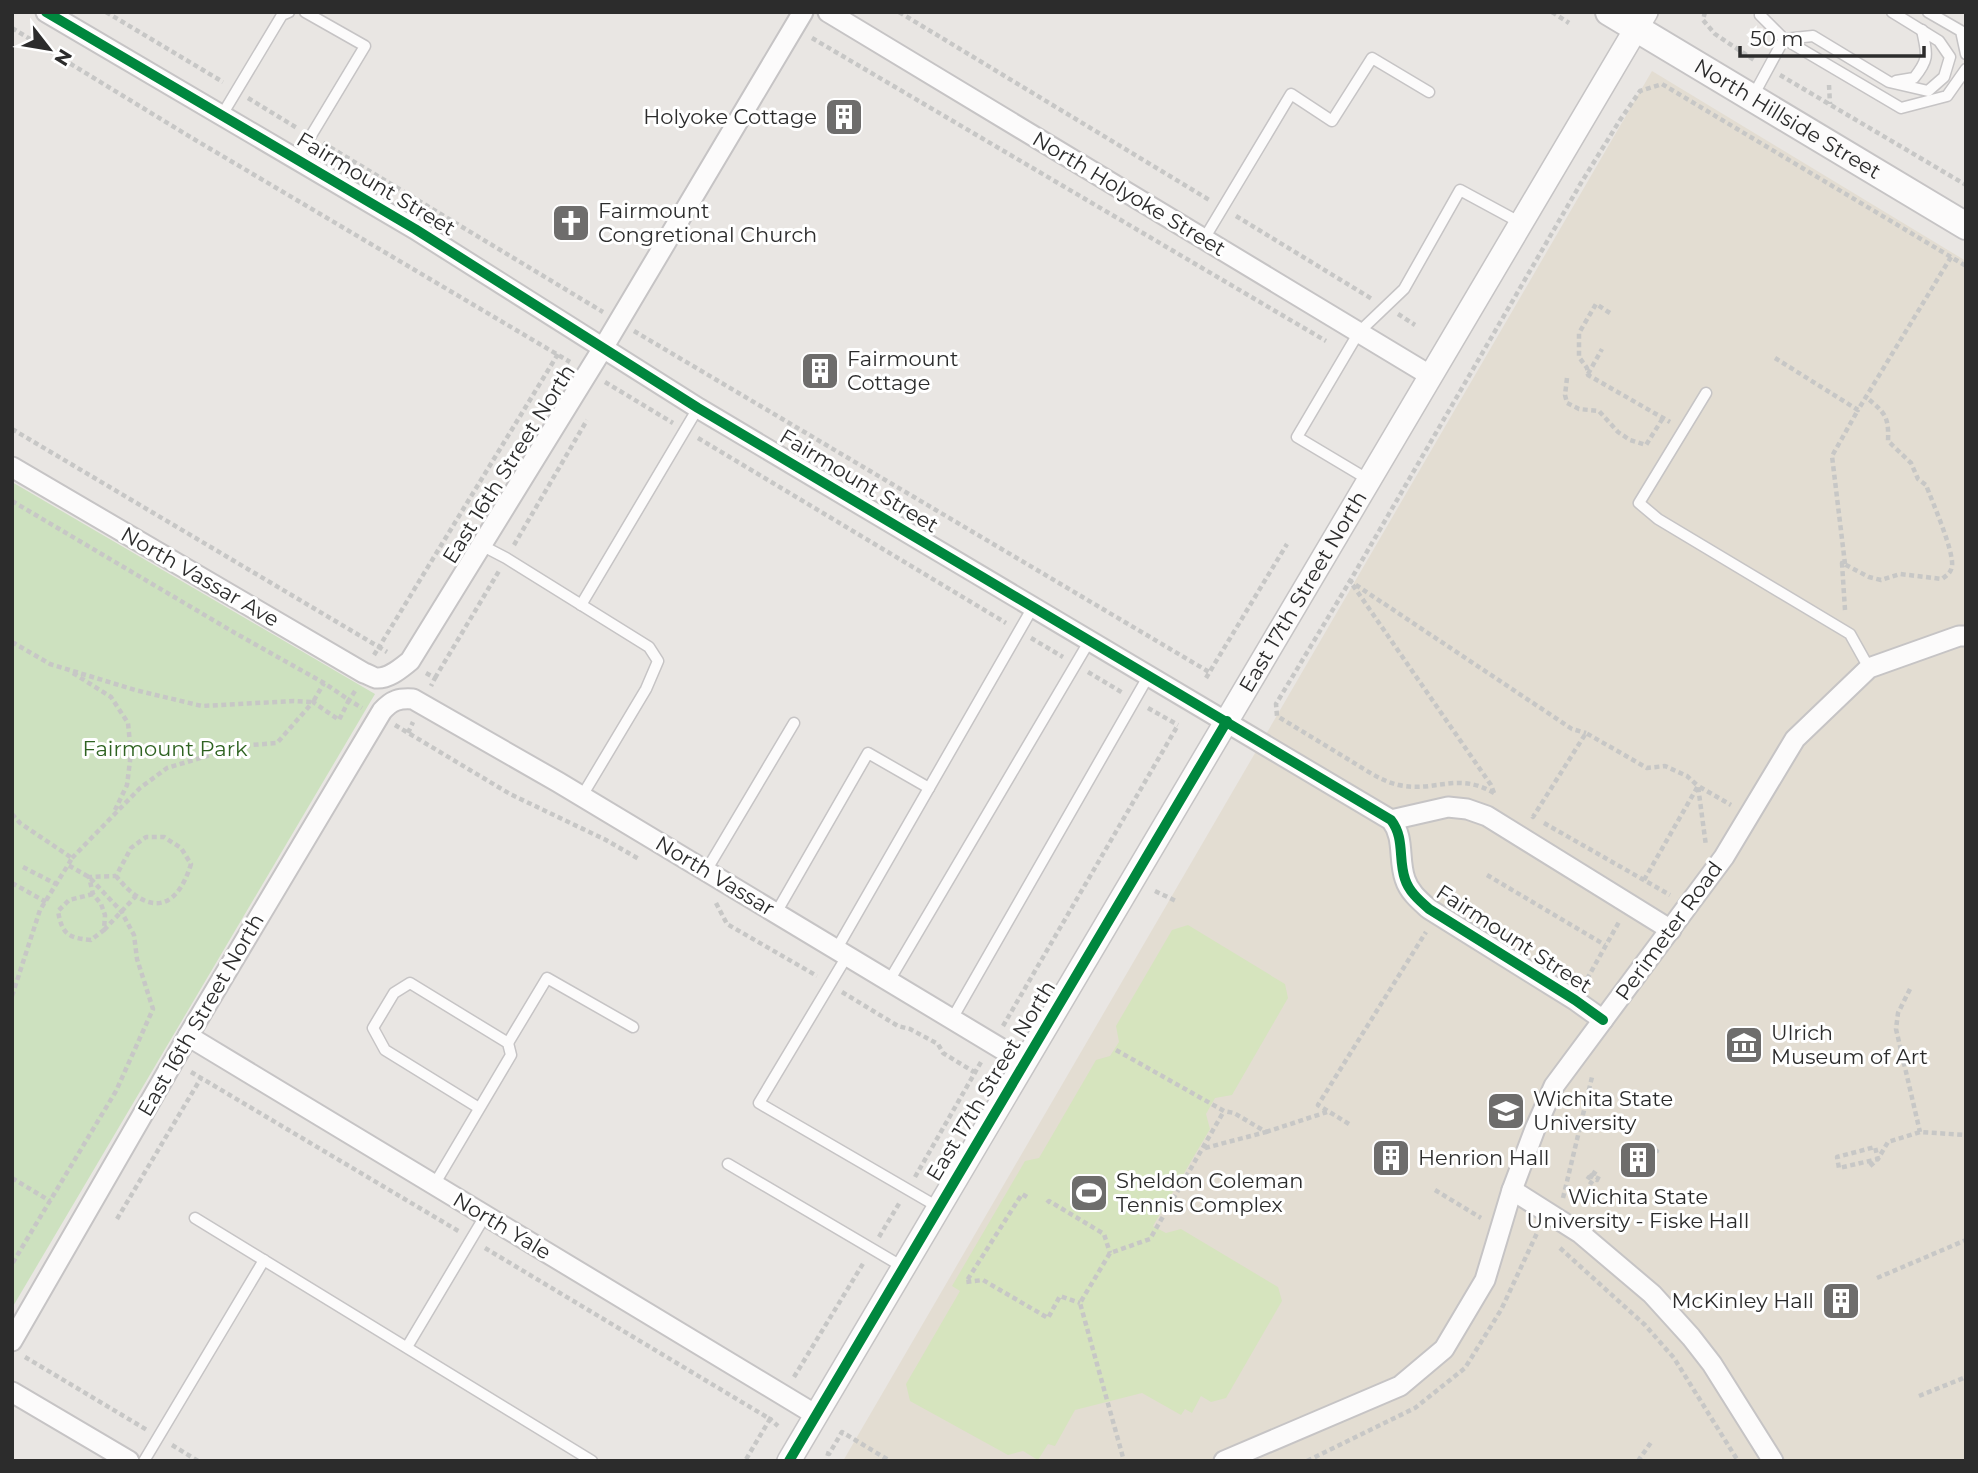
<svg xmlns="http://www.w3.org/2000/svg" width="1978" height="1473" font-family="Montserrat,sans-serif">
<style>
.education{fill:#e3ddd2}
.green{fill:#cde1bf}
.pitch{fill:#d6e4be}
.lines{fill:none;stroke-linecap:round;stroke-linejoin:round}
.service-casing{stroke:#c6c4c5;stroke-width:13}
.minor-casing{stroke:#c6c4c5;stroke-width:23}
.tertiary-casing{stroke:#c6c4c5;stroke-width:26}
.secondary-casing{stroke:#c6c4c5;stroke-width:30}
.path{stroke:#c7c7c6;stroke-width:4.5;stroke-dasharray:5 3.5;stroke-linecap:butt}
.service{stroke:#fcfbfb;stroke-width:10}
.minor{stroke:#fcfbfb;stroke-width:19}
.tertiary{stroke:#fcfbfb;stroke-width:23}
.secondary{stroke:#fcfbfb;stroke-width:26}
.cycleway-casing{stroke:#fff;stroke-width:15}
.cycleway{stroke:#00873e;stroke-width:10}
.labels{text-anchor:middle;stroke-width:6;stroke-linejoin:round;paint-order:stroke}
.poi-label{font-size:21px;fill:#2c2c2c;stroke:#fff;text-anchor:start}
.street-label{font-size:21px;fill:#2c2c2c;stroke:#fff}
.park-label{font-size:21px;fill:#2f6322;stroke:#fff}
</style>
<rect width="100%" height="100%" fill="#e9e6e3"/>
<!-- education -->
<path class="education" d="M 1652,71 L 1966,261 L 1966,1461 L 843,1461 Z"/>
<!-- green -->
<path class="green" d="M 12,482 L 375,694 L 12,1308 Z"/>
<!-- pitch -->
<path class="pitch" d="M 1188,925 L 1285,984 L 1288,998 L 1232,1095 L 1215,1098 L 1206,1114 L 1210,1129 L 1153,1226 L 1166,1233 L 1181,1229 L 1278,1287 L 1282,1301 L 1226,1398 L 1211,1402 L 1201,1396 L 1192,1413 L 1185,1409 L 1181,1415 L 1142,1393 L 1075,1410 L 1055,1446 L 1048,1444 L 1038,1460 L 1023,1451 L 1008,1455 L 910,1401 L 906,1384 L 960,1291 L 952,1286 L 1025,1161 L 1039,1158 L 1096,1060 L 1110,1056 L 1119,1042 L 1116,1026 L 1172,930 Z"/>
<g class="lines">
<defs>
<g id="service">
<path d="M 1761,12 L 1760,15 L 1784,39 L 1901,108 L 1947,96 L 1966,69"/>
<path d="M 1928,12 L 1961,31 L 1966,54"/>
<path d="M 1896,81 L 1914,78 C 1930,58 1927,54 1922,30"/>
<path d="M 1752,98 L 1784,39 L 1813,36 L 1889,82 L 1928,91 L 1944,77 L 1950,57 L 1939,41 L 1892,12"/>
<path d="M 222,115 L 282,15 L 289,12"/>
<path d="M 297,159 L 365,46 L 305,12"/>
<path d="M 1204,239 L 1291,94 L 1332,121 L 1372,58 L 1429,92"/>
<path d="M 1706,393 L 1639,503 L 1658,519 L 1850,634 L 1869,668"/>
<path d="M 1369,480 L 1297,437 L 1359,332 L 1404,289 L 1460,190 L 1521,223"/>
<path d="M 481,545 L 506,558 L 649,647 L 658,661 L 646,689 L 582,796"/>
<path d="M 581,605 L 698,408"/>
<path d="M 706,871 L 794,723"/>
<path d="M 776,913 L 868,753 L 929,788"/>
<path d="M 836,950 L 1033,607"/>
<path d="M 847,956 L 759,1103 L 938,1207"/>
<path d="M 889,981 L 1090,640"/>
<path d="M 952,1019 L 1149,675"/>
<path d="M 508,1043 L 547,978 L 633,1027"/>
<path d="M 728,1164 L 903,1267"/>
<path d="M 434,1185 L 511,1055 L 508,1043 L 410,983 L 394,993 L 373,1028 L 385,1050 L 479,1108"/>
<path d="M 195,1218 L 592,1461"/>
<path d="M 407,1347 L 485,1216"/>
<path d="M 144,1461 L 264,1260"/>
</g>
<g id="minor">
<path d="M 46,12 L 415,229 L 698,408 L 1391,820 C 1405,838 1398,859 1405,879 C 1409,892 1420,901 1429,909 L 1575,1000 L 1603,1020"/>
<path d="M 828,12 L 1431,376"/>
<path d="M 12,467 L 364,673 C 368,674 372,677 376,678 C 389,679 401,668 410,661 L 603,348 L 803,12"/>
<path d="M 1391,820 L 1448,807 L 1467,809 L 1487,816 L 1671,930"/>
<path d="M 188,1036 L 816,1415"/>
<path d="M 1512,1190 L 1580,1233 L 1652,1294 L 1691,1337 L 1712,1364 L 1773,1461"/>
<path d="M 12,1341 L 188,1036 L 382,711 C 392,700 399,698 413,699 L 558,782 L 1025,1063"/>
<path d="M 12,1392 L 129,1461"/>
<path d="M 1224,1461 L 1400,1386 L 1444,1349 L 1485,1280 L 1512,1190 L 1535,1129 L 1554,1086 L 1724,857 L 1795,739 L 1869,668 L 1959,636 L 1966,636"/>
</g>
<g id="tertiary">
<path id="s1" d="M 789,1461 L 1646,12"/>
</g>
<g id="secondary">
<path id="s2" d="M 1609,12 L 1966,226"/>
</g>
</defs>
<!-- service casing -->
<use href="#service" class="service-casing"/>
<!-- minor casing -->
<use href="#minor" class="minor-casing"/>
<!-- tertiary casing -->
<use href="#tertiary" class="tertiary-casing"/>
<!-- secondary casing -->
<use href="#secondary" class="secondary-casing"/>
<!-- path -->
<g class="path">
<path d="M 106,12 L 223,82"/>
<path d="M 899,12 L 1211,201"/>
<path d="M 1552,12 L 1569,23"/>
<path d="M 1705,12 L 1703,20 L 1715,34 L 1754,60"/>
<path d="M 12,28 L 192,138 L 570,362"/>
<path d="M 812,38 L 1326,341"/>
<path d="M 1780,75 L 1966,185"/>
<path d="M 1829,85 L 1830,104"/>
<path d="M 248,98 L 297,128"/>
<path d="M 323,143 L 603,312"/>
<path d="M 1236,216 L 1372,299"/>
<path d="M 1610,313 L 1596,304 L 1579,333 L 1579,357 L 1587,368 L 1588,375 L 1670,422"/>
<path d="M 1398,314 L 1415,325"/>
<path d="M 634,331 L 1209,672"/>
<path d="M 1775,358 L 1858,410 L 1951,257"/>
<path d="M 1588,374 L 1602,349"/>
<path d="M 1567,378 L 1565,395 L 1567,403 L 1579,409 L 1599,411 L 1618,432 L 1630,440 L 1646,445 L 1663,418"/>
<path d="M 605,382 L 673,423"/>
<path d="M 12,429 L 379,647 L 558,354"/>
<path d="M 698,438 L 1006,623"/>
<path d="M 12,501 L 235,633 L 324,683 L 349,700 L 339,720 L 313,702 L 277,743 L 251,745 L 220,752 L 167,768 L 140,788 L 72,858"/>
<path d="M 514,545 L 587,420"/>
<path d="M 1845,564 L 1832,456 L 1858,410"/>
<path d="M 1845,610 L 1842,563 L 1869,577 L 1881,580 L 1900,574 L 1942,579 C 1947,575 1951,573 1952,566 C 1954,551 1932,501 1926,485 L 1918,479 L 1911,463 L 1888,441 C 1889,416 1885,413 1866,397"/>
<path d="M 1031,638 L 1063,657"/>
<path d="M 12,642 L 50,664 L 135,690 L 202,706 L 294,701 L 313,702 L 324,683"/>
<path d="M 374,655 L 379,647 L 387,652"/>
<path d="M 1088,672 L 1123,693"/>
<path d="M 73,673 L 111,697 L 128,723 L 131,753 L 127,785 L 115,810"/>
<path d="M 426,673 L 435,678 L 431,686"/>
<path d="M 435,678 L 499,571"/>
<path d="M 1206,678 L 1287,544"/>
<path d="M 355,691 L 349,700 L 362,708"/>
<path d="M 1148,708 L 1178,725"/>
<path d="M 395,725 L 510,794 L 606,840 L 639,859"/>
<path d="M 408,733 L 413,722"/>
<path d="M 1494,793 C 1456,771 1436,793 1399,785 C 1380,781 1363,768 1346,758 C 1323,744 1300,730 1277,716 L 1276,704 L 1350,581 L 1581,183 L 1620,120 L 1640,91 L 1662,84 L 1966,266"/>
<path d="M 1494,793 L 1491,785 L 1350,581 L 1572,729 L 1586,733"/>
<path d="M 12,814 L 20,823 L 72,858 L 68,865"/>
<path d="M 1532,816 L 1533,817 L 1586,733 L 1647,768 L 1665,766 L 1687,776 L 1698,786 L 1706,846"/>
<path d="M 1544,823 L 1670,895"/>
<path d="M 23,867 L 56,884"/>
<path d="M 1487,875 L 1605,945"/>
<path d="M 1644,880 L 1698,786 L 1731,805"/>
<path d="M 12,883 L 46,902"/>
<path d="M 1155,891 L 1178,902"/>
<path d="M 93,894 L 69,900 L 58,911 C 62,935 69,938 91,940 L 104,930 L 105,915 L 101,904 L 93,894 L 89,877 L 116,876 L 131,848 L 146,837 L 164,837 L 181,848 L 191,864 C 176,913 147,915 116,876"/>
<path d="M 716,903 L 727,924 L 817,976"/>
<path d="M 104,930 L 136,896"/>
<path d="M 1587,979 L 1619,922"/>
<path d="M 1910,989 L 1898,1013 L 1896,1029 L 1920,1132"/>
<path d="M 842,992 L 898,1026 L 910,1029 L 938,1044 L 943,1053 L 974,1072"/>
<path d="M 12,996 L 40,910 L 68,865 L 89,877 L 121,911 L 134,935 L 137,959 L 153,1009 L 116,1091 L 12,1264"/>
<path d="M 1003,1026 L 1178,725"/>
<path d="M 1116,1050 L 1224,1111 L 1150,1239 L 1110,1253 L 1080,1303 L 1124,1461"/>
<path d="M 191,1072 L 460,1232"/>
<path d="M 1349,1124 L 1318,1105 L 1426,932"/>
<path d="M 1266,1132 L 1327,1112"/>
<path d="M 1648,1146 L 1654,1149 L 1649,1157 L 1643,1154 Z"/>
<path d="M 1205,1148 L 1266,1132 L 1234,1113 L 1224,1111"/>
<path d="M 1654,1149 L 1657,1151 L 1651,1160 L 1648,1157 Z"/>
<path d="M 1643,1154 L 1640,1153 L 1646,1142"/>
<path d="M 1870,1166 L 1878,1159 L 1875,1147 L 1837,1157 L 1839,1168 L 1878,1159 L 1888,1142 L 1920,1132 L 1966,1135"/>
<path d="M 1589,1175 L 1597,1180 L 1599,1176 L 1591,1171"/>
<path d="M 915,1177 L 981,1062"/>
<path d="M 12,1178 L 50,1201"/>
<path d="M 1591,1178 L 1589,1177 L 1587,1180 L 1593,1184"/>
<path d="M 1435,1190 L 1481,1218"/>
<path d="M 1027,1197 L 1022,1194 L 966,1282 L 983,1280 L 1048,1318 L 1060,1296 L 1080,1303"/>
<path d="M 1563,1198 L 1592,1077"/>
<path d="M 1047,1203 L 1049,1201 L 1104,1234 L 1110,1253"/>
<path d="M 117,1219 L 201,1078"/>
<path d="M 879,1237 L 900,1202"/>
<path d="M 485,1248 L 770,1419 L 745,1461"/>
<path d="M 1560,1248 L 1645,1325 L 1674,1358 L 1738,1461"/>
<path d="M 1877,1278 L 1966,1240"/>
<path d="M 25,1357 L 147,1430"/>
<path d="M 794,1377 L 864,1262"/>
<path d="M 1919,1396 L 1966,1377"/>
<path d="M 771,1417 L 770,1419 L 778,1426"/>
<path d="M 172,1445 L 198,1461"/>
<path d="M 826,1453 L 829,1454 L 842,1432 L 890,1461"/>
<path d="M 1307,1461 L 1415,1408 L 1465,1368 L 1501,1310 L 1538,1231"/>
<path d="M 1638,1461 L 1652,1441"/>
</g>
<!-- service -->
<use href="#service" class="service"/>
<!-- minor -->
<use href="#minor" class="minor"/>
<!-- tertiary -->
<use href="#tertiary" class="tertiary"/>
<!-- secondary -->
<use href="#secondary" class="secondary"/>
<defs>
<g id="cycleway">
<path d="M 46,12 L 415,229 L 698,408 L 1391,820 C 1405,838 1398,859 1405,879 C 1409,892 1420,901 1429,909 L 1575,1000 L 1603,1020"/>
<path d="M 789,1461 L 1227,721"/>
</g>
</defs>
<!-- cycleway casing -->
<use href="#cycleway" class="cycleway-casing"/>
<!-- cycleway -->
<use href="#cycleway" class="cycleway"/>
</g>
<!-- icons -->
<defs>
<symbol id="building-square" viewBox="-11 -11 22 22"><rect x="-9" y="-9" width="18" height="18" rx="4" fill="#6e6d6c" stroke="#fff"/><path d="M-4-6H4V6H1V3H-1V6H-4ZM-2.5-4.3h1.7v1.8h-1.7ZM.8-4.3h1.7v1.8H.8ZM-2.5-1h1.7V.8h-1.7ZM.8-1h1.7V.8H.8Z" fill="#fff"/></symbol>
<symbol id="church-square" viewBox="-11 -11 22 22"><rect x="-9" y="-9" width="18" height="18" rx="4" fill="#6e6d6c" stroke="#fff"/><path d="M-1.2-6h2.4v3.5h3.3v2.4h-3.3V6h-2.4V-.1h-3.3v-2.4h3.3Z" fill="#fff"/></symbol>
<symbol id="museum-square" viewBox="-11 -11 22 22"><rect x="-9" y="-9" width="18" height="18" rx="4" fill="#6e6d6c" stroke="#fff"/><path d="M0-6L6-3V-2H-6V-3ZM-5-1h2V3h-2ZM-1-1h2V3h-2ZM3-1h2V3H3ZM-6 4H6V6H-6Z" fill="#fff"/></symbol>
<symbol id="university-square" viewBox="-11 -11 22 22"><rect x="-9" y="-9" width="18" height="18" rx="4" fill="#6e6d6c" stroke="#fff"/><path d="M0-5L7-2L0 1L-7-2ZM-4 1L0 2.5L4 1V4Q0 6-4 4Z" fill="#fff"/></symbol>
<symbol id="stadium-square" viewBox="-11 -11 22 22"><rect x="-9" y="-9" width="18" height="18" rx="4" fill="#6e6d6c" stroke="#fff"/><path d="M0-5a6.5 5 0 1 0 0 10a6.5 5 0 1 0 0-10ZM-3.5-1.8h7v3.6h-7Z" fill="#fff"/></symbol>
</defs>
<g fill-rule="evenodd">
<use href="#building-square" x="822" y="95" width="44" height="44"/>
<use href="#church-square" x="549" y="201" width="44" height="44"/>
<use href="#building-square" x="798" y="349" width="44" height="44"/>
<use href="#museum-square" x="1722" y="1023" width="44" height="44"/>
<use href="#university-square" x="1484" y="1089" width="44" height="44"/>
<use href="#building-square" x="1369" y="1136" width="44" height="44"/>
<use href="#building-square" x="1616" y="1138" width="44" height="44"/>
<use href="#stadium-square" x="1067" y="1171" width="44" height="44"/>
<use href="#building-square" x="1819" y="1279" width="44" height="44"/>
</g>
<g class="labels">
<!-- poi labels -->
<g class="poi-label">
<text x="817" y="124" text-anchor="end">Holyoke Cottage</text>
<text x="598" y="218">Fairmount<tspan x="598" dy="24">Congretional Church</tspan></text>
<text x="847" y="366">Fairmount<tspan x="847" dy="24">Cottage</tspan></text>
<text x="1771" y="1040">Ulrich<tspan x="1771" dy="24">Museum of Art</tspan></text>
<text x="1533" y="1106">Wichita State<tspan x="1533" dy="24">University</tspan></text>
<text x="1418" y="1165">Henrion Hall</text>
<text x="1116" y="1188">Sheldon Coleman<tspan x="1116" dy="24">Tennis Complex</tspan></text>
<text x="1638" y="1204" text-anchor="middle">Wichita State<tspan x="1638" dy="24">University - Fiske Hall</tspan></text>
<text x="1814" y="1308" text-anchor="end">McKinley Hall</text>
</g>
<!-- street labels -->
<g class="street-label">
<text dy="7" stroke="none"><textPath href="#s2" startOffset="208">North Hillside Street</textPath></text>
<text transform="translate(376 184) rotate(31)" y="7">Fairmount Street</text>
<text transform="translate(1129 194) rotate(31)" y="7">North Holyoke Street</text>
<text transform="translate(509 464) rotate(-58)" y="7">East 16th Street North</text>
<text transform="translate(859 481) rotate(31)" y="7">Fairmount Street</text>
<text transform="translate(200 577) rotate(30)" y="7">North Vassar Ave</text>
<text dy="7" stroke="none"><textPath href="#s1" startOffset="1010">East 17th Street North</textPath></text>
<text transform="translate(715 876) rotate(31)" y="7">North Vassar</text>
<text transform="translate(1669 931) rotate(-54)" y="7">Perimeter Road</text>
<text transform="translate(1514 939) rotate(33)" y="7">Fairmount Street</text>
<text transform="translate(201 1015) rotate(-60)" y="7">East 16th Street North</text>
<text transform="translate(991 1081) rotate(-59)" y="7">East 17th Street North</text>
<text transform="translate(502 1226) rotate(31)" y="7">North Yale</text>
</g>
<!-- park labels -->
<g class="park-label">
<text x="165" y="756">Fairmount Park</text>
</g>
</g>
<!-- border -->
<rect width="1978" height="1473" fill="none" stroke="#2c2c2c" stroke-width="28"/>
<!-- north arrow -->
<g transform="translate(49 49) rotate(121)" stroke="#ffffff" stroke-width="5" paint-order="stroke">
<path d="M0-5L12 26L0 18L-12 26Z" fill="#2c2c2c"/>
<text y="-10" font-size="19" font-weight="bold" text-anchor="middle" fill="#2c2c2c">N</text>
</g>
<!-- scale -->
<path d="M1740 46v10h184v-10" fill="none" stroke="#2c2c2c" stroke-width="3.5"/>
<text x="1750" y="46" font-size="21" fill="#2c2c2c" stroke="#ffffff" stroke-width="5" paint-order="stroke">50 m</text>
</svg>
